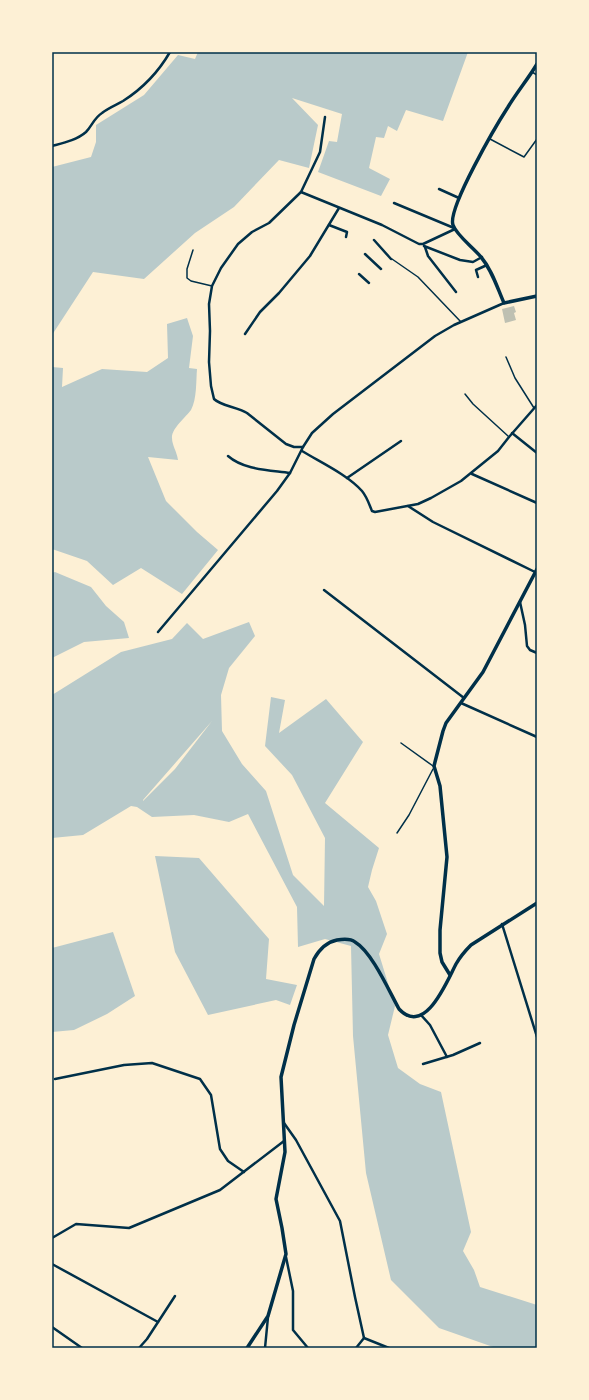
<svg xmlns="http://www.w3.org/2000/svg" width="589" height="1400" font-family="Manrope,sans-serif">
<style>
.green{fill:#b9caca;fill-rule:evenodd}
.building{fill:#bec0b2}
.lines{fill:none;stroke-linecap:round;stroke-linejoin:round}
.service{stroke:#003049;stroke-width:1.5}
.minor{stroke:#003049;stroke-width:2.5}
.tertiary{stroke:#003049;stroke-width:3.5}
.neatline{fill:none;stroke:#003049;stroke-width:1.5}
</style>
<rect width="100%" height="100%" fill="#fdf0d5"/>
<!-- green -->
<g class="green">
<path d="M 198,52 L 468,52 L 443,121 L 406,110 L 397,131 L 388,126 L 384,138 L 376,137 L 369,168 L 390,179 L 381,196 L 318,172 L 329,141 L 337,142 L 342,114 L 292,98 L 318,125 L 309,168 L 279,160 L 234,207 L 195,233 L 144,279 L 93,272 L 52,335 L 52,167 L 91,157 L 96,142 L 96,125 L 144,95 L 178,55 L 195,59 Z"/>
<path d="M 187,318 L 193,336 L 189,368 L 197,369 C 196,381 197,399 191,410 C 186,417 171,429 172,438 C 172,445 177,452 178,460 L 148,457 L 166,501 L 197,532 L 218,550 L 182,594 L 141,568 L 113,585 L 87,561 L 52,549 L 52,367 L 63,368 L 62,387 L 102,369 L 147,372 L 168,358 L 167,324 Z"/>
<path d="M 55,572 L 91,587 L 106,606 L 124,622 L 129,638 L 84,642 L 52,658 L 52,573 Z"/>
<path d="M 249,622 L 255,636 L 229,668 L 221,695 L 222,731 L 242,764 L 266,791 L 293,875 L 324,906 L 325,838 L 292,775 L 265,746 L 271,697 L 285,700 L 279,733 L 326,699 L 363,742 L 325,803 L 379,848 L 372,870 L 368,887 L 376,901 L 387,934 L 379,954 L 395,1006 L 388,1035 L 398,1068 L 420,1084 L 441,1092 L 471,1232 L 463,1251 L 474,1270 L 480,1287 L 537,1305 L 537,1348 L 496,1348 L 439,1328 L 391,1280 L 366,1173 L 353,1036 L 351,946 L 325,939 L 298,947 L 297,907 L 248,814 L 229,822 L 194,815 L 152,817 L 137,807 L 131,806 L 83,835 L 52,838 L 52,695 L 121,652 L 172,639 L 187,623 L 203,639 ZM 212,721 L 175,769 L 143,801 L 143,800 Z"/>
<path d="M 155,856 L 199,858 L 269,939 L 266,979 L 297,985 L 290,1005 L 276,1000 L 208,1015 L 175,952 Z"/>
<path d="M 113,932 L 135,996 L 107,1014 L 74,1030 L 52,1032 L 52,948 Z"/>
</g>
<!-- building -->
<path class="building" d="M 514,306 L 516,312 L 514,313 L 516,320 L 505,323 L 502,309 Z"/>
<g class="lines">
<!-- service -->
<g class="service">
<path d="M 532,72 L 537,75"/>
<path d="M 490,139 L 524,157 L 537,139"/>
<path d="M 193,250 L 187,269 L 187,278 L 191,281 L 212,286"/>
<path d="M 392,259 L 418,277 L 461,322"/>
<path d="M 506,357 L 515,378 L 534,408"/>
<path d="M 465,394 L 473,404 L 508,436"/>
<path d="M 401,743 L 433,766"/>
<path d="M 397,833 L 409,815 L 433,769"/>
</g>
<!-- minor -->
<g class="minor">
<path d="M 52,146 C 63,143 77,140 86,132 C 92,126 94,118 102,113 C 108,108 116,105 123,101 C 142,89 159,71 170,52"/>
<path d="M 439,189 L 459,198"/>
<path d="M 301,192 L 382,225 L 419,244 L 423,244 L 455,229"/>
<path d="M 394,203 L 454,228"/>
<path d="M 329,225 L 347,232 L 346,237"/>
<path d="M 374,240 L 391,259"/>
<path d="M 424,246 L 460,260 L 473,262 L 482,257"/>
<path d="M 425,247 L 428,256 L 456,292"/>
<path d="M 365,254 L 381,269"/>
<path d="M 359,274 L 369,283"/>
<path d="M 478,277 L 476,270 L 487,265"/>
<path d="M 245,334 L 260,312 L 279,293 L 310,256 L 339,208"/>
<path d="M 512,433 L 537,453"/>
<path d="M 303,447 L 294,447 L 286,444 L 247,413 C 237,407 221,406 214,399 L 211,386 L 209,362 L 210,331 L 209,304 L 212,286 L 221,268 L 238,244 L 252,232 L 269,223 L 301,192 L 320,152 L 325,117"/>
<path d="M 302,451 C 320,462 348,475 362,491 C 367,497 369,504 372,511 L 375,512 L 418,504 L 431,498 L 461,481 L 498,451 L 509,437 L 537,405"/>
<path d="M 228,456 C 244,470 269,470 290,473"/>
<path d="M 472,474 L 537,503"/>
<path d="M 347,478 L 401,441"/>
<path d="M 408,506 L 433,522 L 535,572"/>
<path d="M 324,590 L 464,698"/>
<path d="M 520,602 L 525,625 L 527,646 L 530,650 L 537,653"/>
<path d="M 158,632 L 277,491 L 290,473 L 303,447 L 312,433 L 333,414 L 435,336 L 454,325 L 504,303"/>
<path d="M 461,703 L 537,737"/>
<path d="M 502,924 L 537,1037"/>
<path d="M 421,1015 L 430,1025 L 447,1057"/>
<path d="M 423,1064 L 453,1055 L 480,1043"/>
<path d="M 55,1079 L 124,1065 L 152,1063 L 200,1079 L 211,1095 L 220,1149 L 228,1161 L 244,1172"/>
<path d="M 284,1123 L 296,1140 L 340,1221 L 355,1297 L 364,1338 L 356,1348"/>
<path d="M 52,1238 L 76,1224 L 129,1228 L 220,1190 L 284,1141"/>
<path d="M 286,1257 L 293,1291 L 293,1330 L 308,1348"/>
<path d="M 52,1264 L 158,1322"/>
<path d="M 52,1327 L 82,1348"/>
<path d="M 364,1338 L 389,1348"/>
<path d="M 139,1348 L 147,1339 L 175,1296"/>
<path d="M 265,1348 L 268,1317"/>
</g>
<!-- tertiary -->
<g class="tertiary">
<path d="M 537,64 C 528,79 517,92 508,107 C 497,124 447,209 453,225 C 457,236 473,247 481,257 C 492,270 497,287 504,303 L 537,296"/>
<path d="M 450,975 L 442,962 L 440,953 L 440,930 L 447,857 L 440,786 L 434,766 L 435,762 L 443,731 L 446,723 L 483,672 L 537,569"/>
<path d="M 247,1348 L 268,1316 L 286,1254 L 282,1228 L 276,1199 L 285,1152 L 281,1077 L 294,1025 L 314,959 C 319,950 327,942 337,940 C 343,939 350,938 355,942 C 372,952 389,991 399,1009 C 425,1037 447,981 456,964 C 460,957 465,951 471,945 L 537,903"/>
</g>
</g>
<!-- border -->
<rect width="589" height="1400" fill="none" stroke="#fdf0d5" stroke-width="106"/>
<rect x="53" y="53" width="483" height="1294" class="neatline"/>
</svg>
